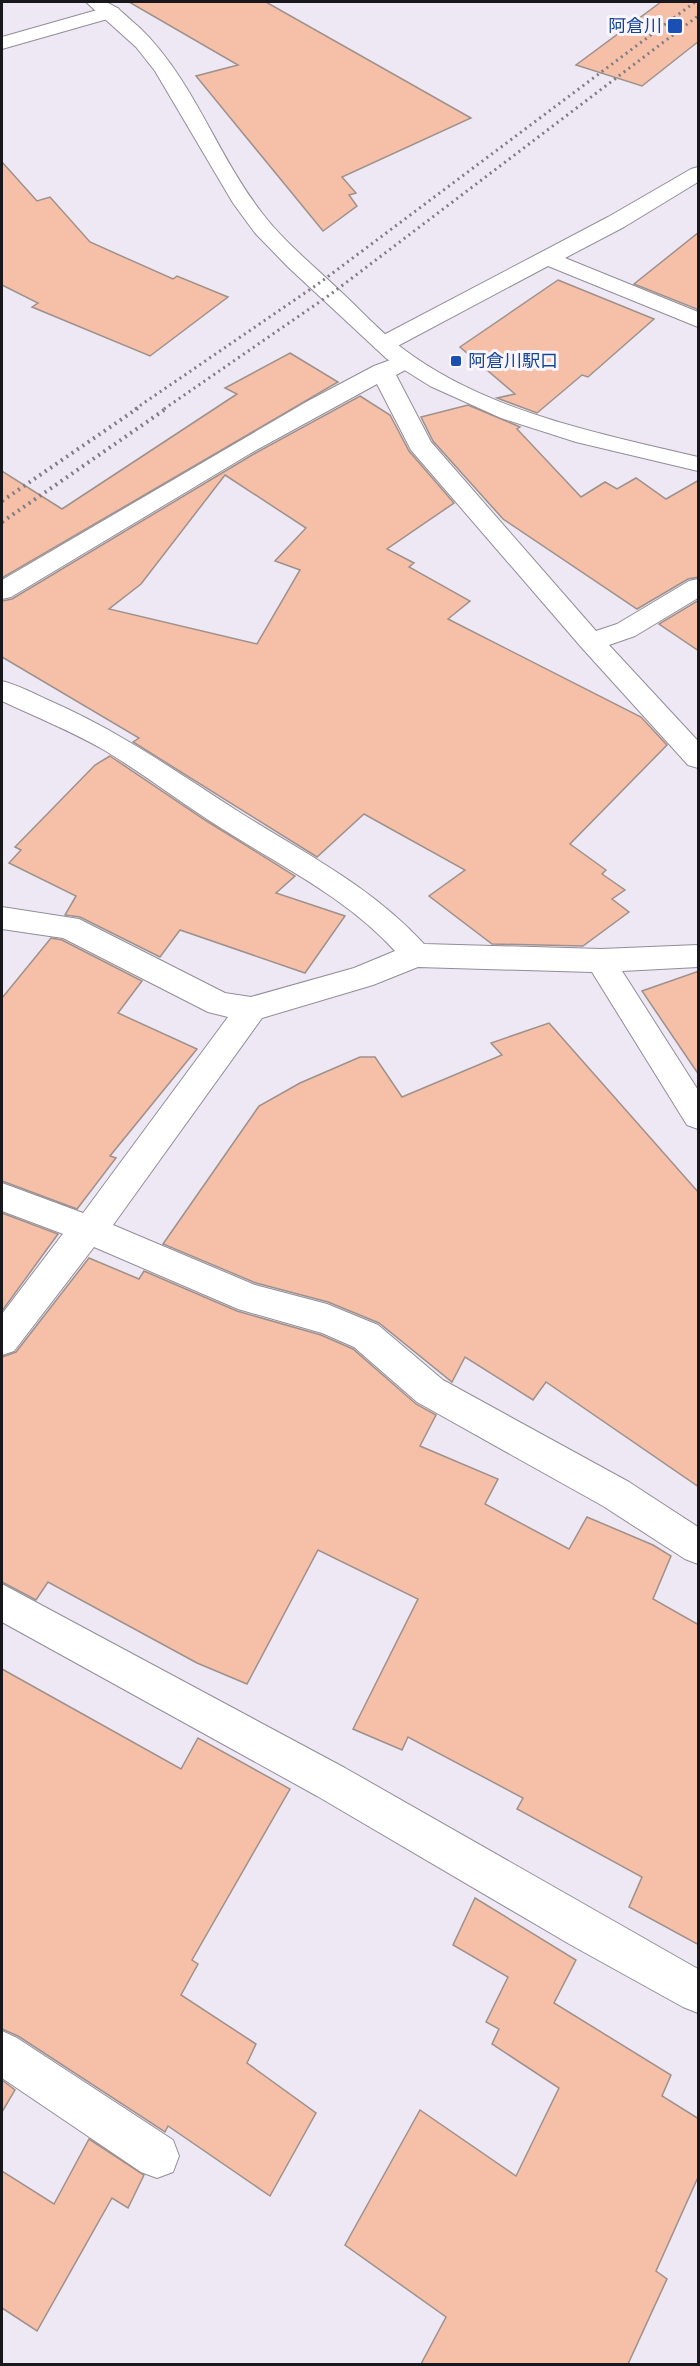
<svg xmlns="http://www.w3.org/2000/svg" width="700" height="2366" font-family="'Titillium Web','Noto Sans JP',sans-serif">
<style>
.building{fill:#f5bfa8;stroke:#9e918c;stroke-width:1.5;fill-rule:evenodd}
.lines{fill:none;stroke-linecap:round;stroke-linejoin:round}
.lane-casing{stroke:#928d98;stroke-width:2}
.street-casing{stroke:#928d98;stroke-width:2}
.secondary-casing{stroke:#928d98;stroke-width:2}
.lane{fill:#fff;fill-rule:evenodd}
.street{fill:#fff;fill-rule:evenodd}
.secondary{fill:#fff;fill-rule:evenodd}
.rail-far1{stroke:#7f7c83;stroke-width:3;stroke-dasharray:2 4;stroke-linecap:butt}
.rail{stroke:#7f7c83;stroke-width:4;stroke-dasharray:2 4.5;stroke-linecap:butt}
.transit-dot{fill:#1a4fb4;stroke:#faf6fe;stroke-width:2}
.labels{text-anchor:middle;stroke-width:6;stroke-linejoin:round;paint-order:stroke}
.far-transit-label{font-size:18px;fill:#164399;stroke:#faf6fe;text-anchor:end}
</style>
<rect width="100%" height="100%" fill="#eee8f4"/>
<!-- building -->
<g class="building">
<path d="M 129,2 L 266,2 L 471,118 L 342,177 L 356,193 L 349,195 L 357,206 L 323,231 L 196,76 L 238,65 Z"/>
<path d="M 661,2 L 699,2 L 699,41 L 642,86 L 576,65 Z"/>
<path d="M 2,162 L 37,201 L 50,197 L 90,242 L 173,279 L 177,276 L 228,297 L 150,356 L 32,307 L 38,303 L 2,285 Z"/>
<path d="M 699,232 L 699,310 L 634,284 Z"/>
<path d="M 558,280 L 654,319 L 588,377 L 582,375 L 537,413 L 497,398 L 515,394 L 460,347 Z"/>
<path d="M 290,353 L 338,382 L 2,578 L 2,471 L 62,509 L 237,394 L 225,388 Z"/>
<path d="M 360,396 L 390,415 L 409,451 L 454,503 L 387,549 L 414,563 L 409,567 L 470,601 L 448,619 L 641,717 L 667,745 L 570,844 L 606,870 L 602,874 L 625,890 L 612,899 L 629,912 L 583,946 L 492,944 L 429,896 L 465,870 L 364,814 L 317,857 L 133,742 L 139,738 L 2,657 L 2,601 L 12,599 L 252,455 ZM 225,475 L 306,528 L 275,561 L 300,570 L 257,644 L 109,609 L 141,584 Z"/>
<path d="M 468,405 L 520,427 L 517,429 L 581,497 L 605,482 L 617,489 L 636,478 L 666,499 L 699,480 L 699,577 L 688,579 L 637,609 L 503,519 L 433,441 L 421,417 Z"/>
<path d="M 699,600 L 699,651 L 659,624 Z"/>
<path d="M 110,756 L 205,820 L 295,876 L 276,893 L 345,916 L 305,973 L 180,930 L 160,957 L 80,917 L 65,915 L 76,896 L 9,863 L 21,850 L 15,847 L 95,765 Z"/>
<path d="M 51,938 L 62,940 L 142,981 L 118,1013 L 197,1049 L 110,1156 L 116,1158 L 77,1209 L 2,1181 L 2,998 Z"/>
<path d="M 699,971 L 699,1075 L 642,991 Z"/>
<path d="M 549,1023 L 699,1193 L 699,1487 L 546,1382 L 533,1400 L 465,1357 L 452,1382 L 379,1323 L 328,1302 L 256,1283 L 163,1244 L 259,1106 L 300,1083 L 360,1057 L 375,1057 L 402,1097 L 502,1055 L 491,1043 Z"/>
<path d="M 2,1213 L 58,1234 L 2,1311 Z"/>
<path d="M 89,1258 L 139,1279 L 144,1271 L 237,1311 L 321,1335 L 353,1349 L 416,1404 L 436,1415 L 420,1446 L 498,1479 L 485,1504 L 569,1549 L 587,1517 L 653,1545 L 671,1556 L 653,1599 L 699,1625 L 699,1945 L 629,1907 L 642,1877 L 517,1809 L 523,1798 L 408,1737 L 402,1750 L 353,1729 L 418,1599 L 318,1550 L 247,1684 L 197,1663 L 48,1582 L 36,1600 L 2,1582 L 2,1357 L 16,1352 Z"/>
<path d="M 2,1669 L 181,1769 L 198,1738 L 290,1789 L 192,1960 L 198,1964 L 181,1995 L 256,2044 L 247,2063 L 316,2113 L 270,2196 L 168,2126 L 165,2132 L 18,2036 L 2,2029 Z"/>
<path d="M 475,1898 L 576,1960 L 554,2003 L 671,2075 L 662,2096 L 699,2119 L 699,2175 L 656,2271 L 667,2279 L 628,2364 L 421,2364 L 446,2317 L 345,2245 L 420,2110 L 516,2176 L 559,2088 L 492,2044 L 499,2029 L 486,2022 L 508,1977 L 453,1945 Z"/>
<path d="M 2,2080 L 15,2090 L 2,2112 Z"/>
<path d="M 89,2139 L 144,2175 L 128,2208 L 112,2198 L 37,2331 L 2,2308 L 2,2171 L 54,2204 Z"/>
</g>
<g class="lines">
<defs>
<path id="lane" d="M 2,1183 L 102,1220 L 107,1230 L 102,1240 L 90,1244 L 2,1211 Z"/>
<g id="street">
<path d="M 111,6 L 118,8 L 121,12 L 118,16 L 2,49 L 2,37 Z"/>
<path d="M 698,167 L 698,182 L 624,227 L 565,258 L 698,312 L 698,327 L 548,266 L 392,349 L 384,351 L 376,349 L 372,344 L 376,339 L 608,217 L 691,169 Z"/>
<path d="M 401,356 L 409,358 L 413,363 L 409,368 L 396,375 L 431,442 L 596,631 L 617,624 L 689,581 L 698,579 L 698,598 L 635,636 L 609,645 L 698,741 L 698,768 L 688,765 L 582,648 L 411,450 L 377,384 L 251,453 L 11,597 L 2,599 L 2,580 L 308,401 L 374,366 Z"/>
<path d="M 2,681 C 18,685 33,693 48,700 C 119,731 172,769 236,810 C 302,852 370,885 424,944 L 601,949 L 698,945 L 698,967 L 622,971 L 698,1090 L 698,1129 L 687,1125 L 592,972 L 418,967 L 373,985 L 262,1018 L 113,1225 L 255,1285 L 327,1304 L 378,1325 L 443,1380 L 629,1482 L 698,1527 L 698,1564 L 685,1559 L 603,1506 L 417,1402 L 354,1347 L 322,1333 L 238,1309 L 94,1247 L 14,1351 L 2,1355 L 2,1314 L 62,1235 L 78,1220 L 228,1017 L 208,1012 L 63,938 L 2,929 L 2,907 L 79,919 L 225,993 L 251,997 L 354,968 L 395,951 C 347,898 281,866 221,828 C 181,803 144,774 104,750 C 71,731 36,717 2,701 Z"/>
<path d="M 2,1584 L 345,1768 L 698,1969 L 698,2013 L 683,2007 L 571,1945 L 317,1796 L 2,1622 Z"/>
<path d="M 2,2031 L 17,2038 L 173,2140 L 179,2156 L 173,2172 L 157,2178 L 141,2172 L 2,2078 Z"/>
</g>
<path id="secondary" d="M 86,2 C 92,2 102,0 108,3 C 120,8 130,20 140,28 C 195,82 216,154 262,213 C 284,242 313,265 339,290 C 360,309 379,331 402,348 C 486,412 598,433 698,457 L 698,471 L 576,442 L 501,418 L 430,386 L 387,359 L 288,267 L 255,233 L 233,203 L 155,71 L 136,47 Z"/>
</defs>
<!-- lane casing -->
<use href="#lane" class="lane-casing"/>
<!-- street casing -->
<use href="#street" class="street-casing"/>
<!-- secondary casing -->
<use href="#secondary" class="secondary-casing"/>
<!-- lane -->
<use href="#lane" class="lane"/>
<!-- street -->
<use href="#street" class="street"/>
<!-- secondary -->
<use href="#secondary" class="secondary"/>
<!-- rail-far1 -->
<g class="rail-far1">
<path d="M 135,409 L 318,284 L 695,2"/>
<path d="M 164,409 L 331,294 L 698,16"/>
</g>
<!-- rail -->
<g class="rail">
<path d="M 2,501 L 138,408"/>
<path d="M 2,522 L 167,408"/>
</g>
</g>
<!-- markers -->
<g class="transit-dot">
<rect x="667" y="18" width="16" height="16" rx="3"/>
<rect x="450" y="355" width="12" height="12" rx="3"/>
</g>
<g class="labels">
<!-- far-transit labels -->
<g class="far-transit-label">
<text x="662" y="32">阿倉川</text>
<text x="468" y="367" text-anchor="start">阿倉川駅口</text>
</g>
</g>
<!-- border -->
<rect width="700" height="2366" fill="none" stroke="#18171b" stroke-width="6"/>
</svg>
